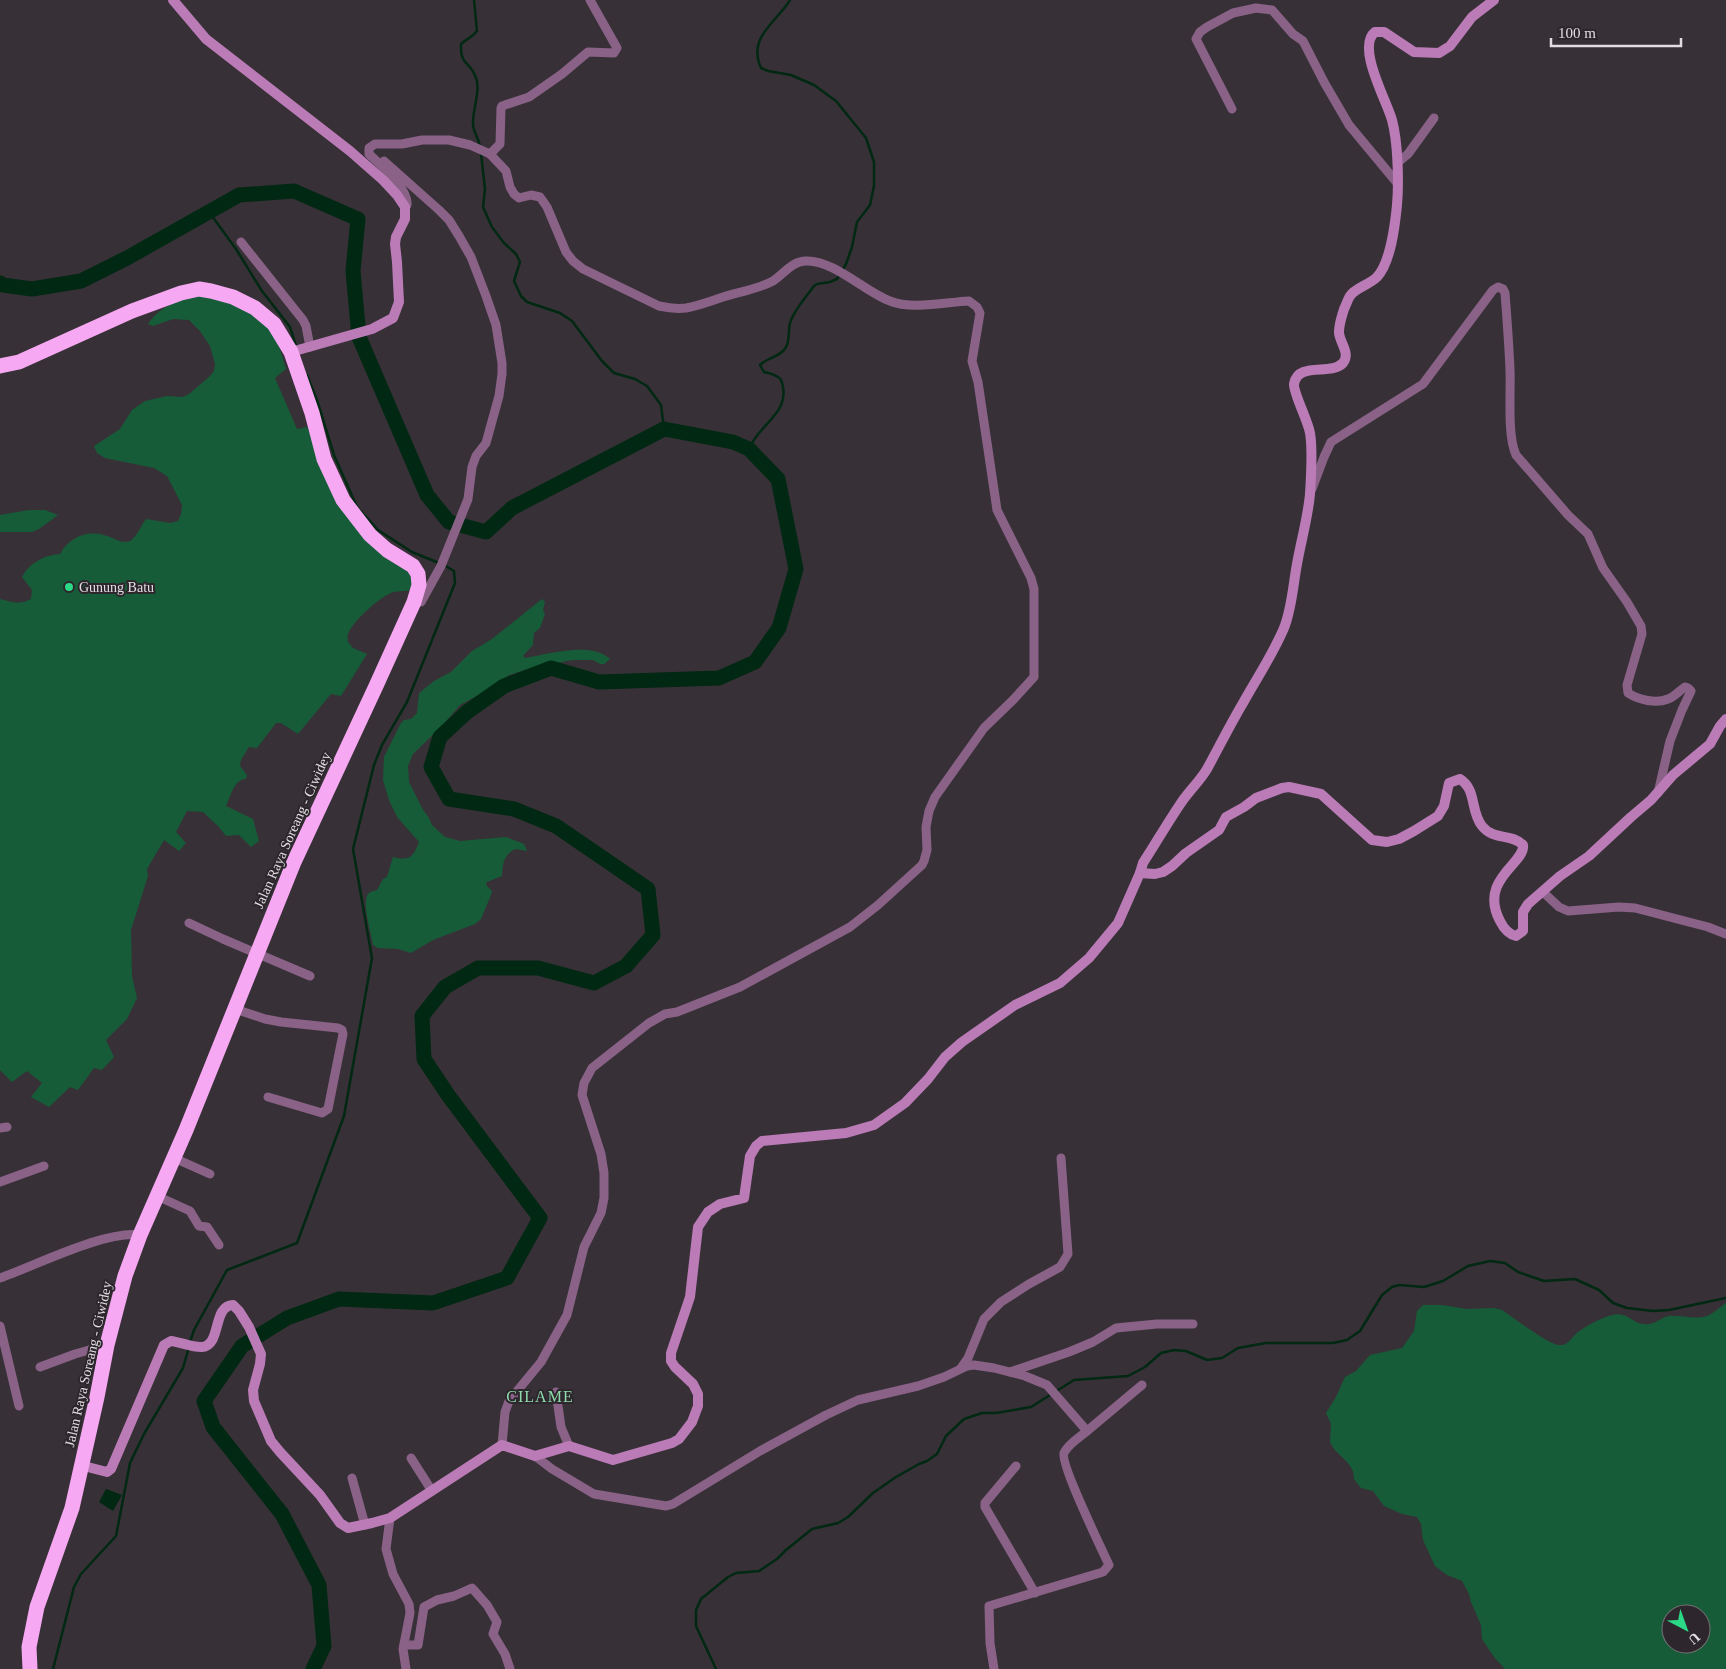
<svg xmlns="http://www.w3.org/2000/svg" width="1726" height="1669" font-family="Georgia,serif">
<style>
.green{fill:#165c38;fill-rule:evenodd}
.water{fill:#002812}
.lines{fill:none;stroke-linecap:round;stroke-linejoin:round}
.stream{stroke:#002812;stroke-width:2.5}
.river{stroke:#002812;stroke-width:15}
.street{stroke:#8a6287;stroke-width:9}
.secondary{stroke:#ba7bb6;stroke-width:10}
.highway{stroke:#f6a8f2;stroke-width:15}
.poi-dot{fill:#2ad885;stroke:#2d272d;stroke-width:2}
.labels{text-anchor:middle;stroke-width:4;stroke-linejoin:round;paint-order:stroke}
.poi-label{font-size:14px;fill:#e1dde1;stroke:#2d272d;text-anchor:start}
.street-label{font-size:14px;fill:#e1dde1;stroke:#2d272d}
.quarter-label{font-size:16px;letter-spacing:1px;fill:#8fdaab;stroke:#2d272d}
</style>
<rect width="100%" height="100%" fill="#373137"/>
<!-- green -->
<g class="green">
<path d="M 199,289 L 247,308 L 275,333 L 286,369 L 275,378 L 297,429 L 307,427 L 338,498 L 407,566 L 416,586 C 409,593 402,590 394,592 C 381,595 352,622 348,634 C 347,637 348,640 348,642 L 353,648 L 367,654 L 341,696 L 331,694 L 298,734 L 281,723 L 276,723 L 257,748 L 249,747 L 241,760 L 240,766 L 247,775 L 246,779 C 234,779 231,796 226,806 L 253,819 L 259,841 L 251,847 L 239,835 L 226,836 L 218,826 L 203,812 L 187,811 L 176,832 L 186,843 L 179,851 L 164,840 L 147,869 L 148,876 L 131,930 L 132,976 L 137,998 L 127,1019 L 106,1040 L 114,1057 L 102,1070 L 94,1068 L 78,1090 L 70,1087 L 49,1107 L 31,1097 L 42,1083 L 27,1071 L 12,1082 L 0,1070 L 0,599 C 12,602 20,605 31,599 L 32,590 L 22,577 C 29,563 44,555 60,554 C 69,537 88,529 107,536 C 114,538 122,544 130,541 C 135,539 142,524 146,519 L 170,523 L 178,521 L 181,514 L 182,505 L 167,476 L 154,468 L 105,458 L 97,453 L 94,446 L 120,429 L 132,410 L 145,401 L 167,396 L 183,397 L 189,394 L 209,377 L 214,371 L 215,364 L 210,346 L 200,331 L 189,320 L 173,319 L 153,326 L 148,324 C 159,307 182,299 199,289 Z"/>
<path d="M 29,510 L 45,510 L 58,515 L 39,529 L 32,532 L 0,532 L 0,515 Z"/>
<path d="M 542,599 L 545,602 L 543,610 L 545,614 L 540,628 L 534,633 L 533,645 L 523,656 L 525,658 C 549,654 591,641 610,659 L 604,664 L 600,664 L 593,660 L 572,660 L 528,669 L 509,675 L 491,688 L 460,705 L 441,727 L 413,754 L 408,766 L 409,782 L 422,808 L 429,818 L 432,825 L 445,837 L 460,841 L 506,837 L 524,844 L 527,851 L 515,849 C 503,856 503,863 502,876 L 487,882 L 486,885 L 492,891 L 491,895 L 481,919 L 475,924 L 433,940 L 411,953 L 398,949 L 378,948 L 373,945 C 371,933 363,907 367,896 C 368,892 373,891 377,890 L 383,879 L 387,877 L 393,857 C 409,861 413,858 419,842 L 397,817 L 389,800 L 383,780 L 384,757 L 401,723 L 404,720 L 411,719 L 417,713 L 419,693 L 434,681 L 451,672 L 472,651 L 492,639 Z"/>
<path d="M 1726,1303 L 1726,1669 L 1505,1669 L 1494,1657 L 1482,1639 L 1481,1625 L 1471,1602 L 1469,1594 L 1462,1581 L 1447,1575 L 1435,1566 L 1423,1540 L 1421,1524 L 1417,1517 L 1402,1514 L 1384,1506 L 1373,1491 L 1361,1488 L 1354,1479 L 1353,1471 L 1348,1463 L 1334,1449 L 1330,1442 L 1331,1424 L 1326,1413 L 1336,1397 L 1345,1377 L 1356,1371 L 1370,1355 L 1402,1348 L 1414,1331 L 1417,1311 L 1423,1305 L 1442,1305 L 1467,1309 L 1494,1308 L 1502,1310 C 1513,1317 1550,1346 1561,1345 C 1568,1345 1572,1337 1578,1332 C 1588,1325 1601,1318 1612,1315 C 1628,1311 1631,1323 1644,1324 C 1653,1326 1660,1318 1669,1316 C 1681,1315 1695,1320 1707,1316 C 1714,1313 1720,1307 1726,1303 ZM 1671,1614 L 1701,1614 L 1701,1644 L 1671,1644 Z"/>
</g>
<!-- water -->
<path class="water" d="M 106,1489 L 122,1495 L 113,1511 L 99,1502 Z"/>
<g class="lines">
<!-- stream -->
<g class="stream">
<path d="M 474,0 L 477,31 C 472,38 466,39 461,44 C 460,67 470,60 476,78 C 481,90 472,111 473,125 C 474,133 479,139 480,147"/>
<path d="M 481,153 L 485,189 L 483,207 L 492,227 L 504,243 L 516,254 L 520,262 L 514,281 L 521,296 L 527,302 L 560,313 L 572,321 L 602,361 L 614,373 L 635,379 L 647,386 L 661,405 L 664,429"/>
<path d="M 209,212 L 236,249 L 262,291 L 290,327 L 296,346"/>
<path d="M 307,375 L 318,403 L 334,455 L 357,507 L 378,530 L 412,552 L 439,563"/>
<path d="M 749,449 C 757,426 788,415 783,387 C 782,383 782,379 778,377 C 774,374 768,373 764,372 L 760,365 C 767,358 782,356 786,347 C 790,341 788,330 790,323 C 794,310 806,297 814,286 L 817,284 L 830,282 L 837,279 L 846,264 L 852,247 L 857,222 L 870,205 L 874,186 L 874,162 L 866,138 L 836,101 L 814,85 L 791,75 L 768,71 L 761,68 C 747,37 776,23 790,0"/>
<path d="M 190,1342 L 194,1330 L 227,1270 L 297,1243 L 344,1116 L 372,958 L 353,849 L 374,765 L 382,745 L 407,702 L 455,583 L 454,571 L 444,565"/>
<path d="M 53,1669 L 74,1587 L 81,1574 L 116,1536 L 130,1463 L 144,1434 L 183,1368 L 189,1347"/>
<path d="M 716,1669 L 696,1626 L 696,1610 L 701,1599 L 728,1577 L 736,1573 L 759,1571 L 777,1559 L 786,1550 L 812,1529 L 838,1523 L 848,1517 L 873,1493 L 896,1477 L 919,1464 L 927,1461 L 937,1454 L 946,1436 L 964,1419 L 982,1413 L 996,1413 L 1031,1407 L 1074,1380 L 1128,1376 L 1145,1367 L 1161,1353 L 1174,1350 L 1186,1351 L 1207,1360 L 1222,1358 L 1238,1348 L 1266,1343 L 1333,1343 L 1347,1340 L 1360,1331 L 1382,1295 L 1392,1287 L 1399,1285 L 1424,1287 L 1443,1281 L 1468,1266 L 1490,1261 L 1505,1263 L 1518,1272 L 1544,1281 L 1575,1279 L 1599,1290 L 1613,1303 L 1627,1308 L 1653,1311 L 1669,1310 L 1726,1298"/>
</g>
<!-- river -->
<path class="river" d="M 0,283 L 3,285 L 32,289 L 81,281 L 127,258 L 239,195 L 294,191 L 358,219 L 353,271 L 359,337 L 427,495 L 449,522 L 486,532 L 512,508 L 664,429 L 733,442 L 749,449 L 778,479 L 796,569 L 779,628 L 755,662 L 719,678 L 599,682 L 551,668 L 504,686 L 467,712 L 440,737 L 431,767 L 449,799 L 514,809 L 556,826 L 648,889 L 653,935 L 626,966 L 594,983 L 538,968 L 478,968 L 445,987 L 422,1016 L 424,1059 L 448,1095 L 540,1218 L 507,1278 L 433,1303 L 339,1299 L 287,1318 L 242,1346 L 204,1401 L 213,1427 L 282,1514 L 319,1585 L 324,1646 L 313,1669"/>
<!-- street -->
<g class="street">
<path d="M 1232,109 L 1196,39 L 1200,32 L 1207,27 L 1233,13 L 1256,8 L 1272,10 L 1293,34 L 1303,41 L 1324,82 L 1349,125 L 1398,184"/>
<path d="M 490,154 L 500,144 L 501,108 L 502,106 L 529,97 L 562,74 L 588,52 L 614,53 L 617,48 L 590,0"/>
<path d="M 384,161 L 439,210 L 449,220 L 459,236 L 471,257 L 486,296 L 496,325 L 502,363 L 502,374 L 499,396 L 486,443 L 476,456 L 472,467 L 468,499 L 441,566 L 421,602 L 415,602"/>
<path d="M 1397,163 L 1408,154 L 1434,118"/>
<path d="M 405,207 L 407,205 C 409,188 380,165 369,154 L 369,148 L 375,144 L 402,144 L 422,140 L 449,140 L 470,145 L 490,154 L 506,171 L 510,187 L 514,194 L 519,198 L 531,195 L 540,197 L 547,207 L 566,252 L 573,261 L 583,269 L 659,306 C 668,308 677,309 686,308 C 698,306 711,301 723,297 C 739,292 758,289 773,281 C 784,274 791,262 805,261 C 833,259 865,292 890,301 C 911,310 947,302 969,301 L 977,307 L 980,313 L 972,361 L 978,382 L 997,510 L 1031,578 L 1034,589 L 1034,677 L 1013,700 L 984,728 L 935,797 L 929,811 L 926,827 L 927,850 L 924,861 L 922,865 L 878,905 L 850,927 L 740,987 L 677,1012 L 665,1014 L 649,1023 L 592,1068 L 584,1083 L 582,1095 L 601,1154 L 604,1173 L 604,1198 L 601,1213 L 584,1247 L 567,1315 L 541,1362 L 509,1401 L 505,1412 L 502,1445"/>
<path d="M 241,242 L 303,320 L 306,326 L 310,347"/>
<path d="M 1312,489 L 1324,457 L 1331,442 L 1423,384 L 1493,290 L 1498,287 L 1503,289 L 1505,293 C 1507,319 1509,345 1510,370 C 1511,393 1507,436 1516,455 L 1568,515 L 1588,534 L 1603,568 L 1627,602 L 1641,626 L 1642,634 L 1627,685 L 1628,693 C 1639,700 1656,704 1668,699 C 1674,697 1679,691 1685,687 L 1688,688 L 1691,691 L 1682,710 L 1670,741 L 1658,793"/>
<path d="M 1543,892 L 1559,907 L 1568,911 L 1619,907 L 1635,908 L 1708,927 L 1726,934"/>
<path d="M 189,923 L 223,939 L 310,976"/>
<path d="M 235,1009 L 265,1019 L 281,1022 L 338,1028 L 342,1030 L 343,1034 L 328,1109 L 322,1113 L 268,1097"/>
<path d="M 0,1128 L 7,1127"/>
<path d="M 174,1158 L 210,1174"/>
<path d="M 0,1182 L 44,1166"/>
<path d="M 157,1196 L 190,1211 L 199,1226 L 207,1227 L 219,1245"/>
<path d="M 0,1278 C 35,1266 105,1230 140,1235"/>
<path d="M 0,1326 L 19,1406"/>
<path d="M 40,1367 L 75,1354 L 107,1345"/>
<path d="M 961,1368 L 968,1358 L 984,1319 L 1001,1302 L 1029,1284 L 1060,1267 L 1068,1254 L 1061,1158"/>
<path d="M 1010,1372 L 1069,1352 L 1093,1342 L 1116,1328 L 1157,1324 L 1193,1324"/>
<path d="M 556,1392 L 561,1427 L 569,1446"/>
<path d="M 1087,1431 L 1142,1385"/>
<path d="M 535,1456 L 552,1469 L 594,1494 L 666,1506 L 673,1504 L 760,1451 L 826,1415 L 858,1400 L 918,1386 L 944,1377 L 967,1366 L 974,1365 L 994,1368 L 1025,1376 L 1047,1385 L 1087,1431 C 1080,1437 1068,1444 1064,1453 C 1060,1463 1102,1550 1109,1565 L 1103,1572 L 989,1606 L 990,1643 L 994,1669"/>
<path d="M 411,1458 L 432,1491"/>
<path d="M 1016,1466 L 985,1503 L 985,1507 L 1035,1593"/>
<path d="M 352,1478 L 365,1525"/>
<path d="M 390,1518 L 386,1549 L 393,1574 L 409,1604 L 410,1613 L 403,1649 L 406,1669"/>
<path d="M 404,1645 L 418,1645 L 424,1607 L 437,1600 L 454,1596 L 472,1588 L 487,1605 L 497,1622 L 493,1634 L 505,1654 L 510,1669"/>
</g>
<!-- secondary -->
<g class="secondary">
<path d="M 173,0 L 206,39 L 350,151 L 383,180 L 397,195 L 405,207 L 405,219 L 396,237 L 395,244 L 397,262 L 399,302 L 393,318 L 372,329 L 291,352"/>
<path d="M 1140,873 L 1155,874 L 1163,872 L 1172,866 L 1186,853 L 1219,830 L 1226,817 L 1244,807 L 1256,798 L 1282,788 L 1289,787 L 1321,794 L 1372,840 L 1387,842 L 1399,839 L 1414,831 L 1438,816 L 1444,806 L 1449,783 L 1460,779 C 1477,790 1470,811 1482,826 C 1494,841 1511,833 1523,845 C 1526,863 1478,879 1500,921 C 1503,927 1508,934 1516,936 L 1523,931 L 1523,912 L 1528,904 L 1560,876 L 1589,856 L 1631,817 L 1651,800 L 1673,775 L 1710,744 L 1720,726 L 1726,719"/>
<path d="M 80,1465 L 107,1472 L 111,1469 L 164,1345 L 171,1341 C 179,1342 195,1348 202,1347 C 222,1345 212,1306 233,1305 L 239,1311 L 249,1327 L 261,1354 L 260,1364 L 253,1390 L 254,1401 L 271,1441 L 280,1452 L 320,1495 L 340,1523 L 348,1528 L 372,1523 L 390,1518 L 502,1445 L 535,1456 L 569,1446 L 613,1460 L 672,1443 L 679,1439 L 692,1422 L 698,1406 L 698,1394 L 693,1384 L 675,1367 L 671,1361 L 671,1353 L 690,1297 L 698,1227 L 708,1212 L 720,1204 L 744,1198 L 750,1156 L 756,1146 L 762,1141 L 846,1133 L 874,1125 L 905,1103 L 928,1079 L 945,1057 L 962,1042 L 1015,1005 L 1060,983 L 1089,958 L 1118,923 L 1140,873 L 1143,863 C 1156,843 1168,822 1181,803 C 1189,791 1200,781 1207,769 C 1219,747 1230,725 1243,703 C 1257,678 1273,654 1284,628 C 1292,608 1293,585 1297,564 C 1301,541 1308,517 1310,494 C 1311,476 1313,450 1310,433 C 1308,421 1293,392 1294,384 C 1298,361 1331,376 1343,363 C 1351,353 1339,342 1339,332 C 1339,324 1342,316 1344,309 C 1346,305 1348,299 1350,296 C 1355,288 1369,285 1377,277 C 1391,262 1395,225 1397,205 C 1399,182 1398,142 1392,120 C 1387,101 1356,47 1375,32 L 1384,32 L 1414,52 L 1439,53 L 1450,46 L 1472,17 L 1494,0"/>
</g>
<!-- highway -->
<path class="highway" d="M 0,366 L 19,362 L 132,311 L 181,293 L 199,289 L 211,291 L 233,297 L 255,308 L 274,324 L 291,352 L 312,413 L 324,459 L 343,500 L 370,535 L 387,550 L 413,566 L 418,574 L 419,585 L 414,602 L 376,686 L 294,862 L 186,1130 L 140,1235 L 125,1276 L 107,1345 L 97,1397 L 72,1508 L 37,1607 L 29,1647 L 30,1669"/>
</g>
<!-- markers -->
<circle class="poi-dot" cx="69" cy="587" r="5"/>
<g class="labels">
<!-- poi labels -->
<g class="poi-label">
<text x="79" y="592">Gunung Batu</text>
</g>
<!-- street labels -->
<g class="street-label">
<text transform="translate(292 830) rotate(-66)" y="5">Jalan Raya Soreang - Ciwidey</text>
<text transform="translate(88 1364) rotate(-77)" y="5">Jalan Raya Soreang - Ciwidey</text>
</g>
<!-- quarter labels -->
<g class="quarter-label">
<text x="540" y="1402">CILAME</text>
</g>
</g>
<!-- north arrow -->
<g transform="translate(1686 1629) rotate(139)"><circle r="24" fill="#2d272d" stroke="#757075"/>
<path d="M0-4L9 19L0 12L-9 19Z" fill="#2ad885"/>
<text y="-8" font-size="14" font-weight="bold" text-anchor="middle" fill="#e1dde1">U</text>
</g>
<!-- scale -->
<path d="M1551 38v8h130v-8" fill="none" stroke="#e1dde1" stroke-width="2.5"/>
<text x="1558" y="38" font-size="15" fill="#e1dde1" stroke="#2d272d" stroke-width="4" paint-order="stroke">100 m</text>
</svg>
